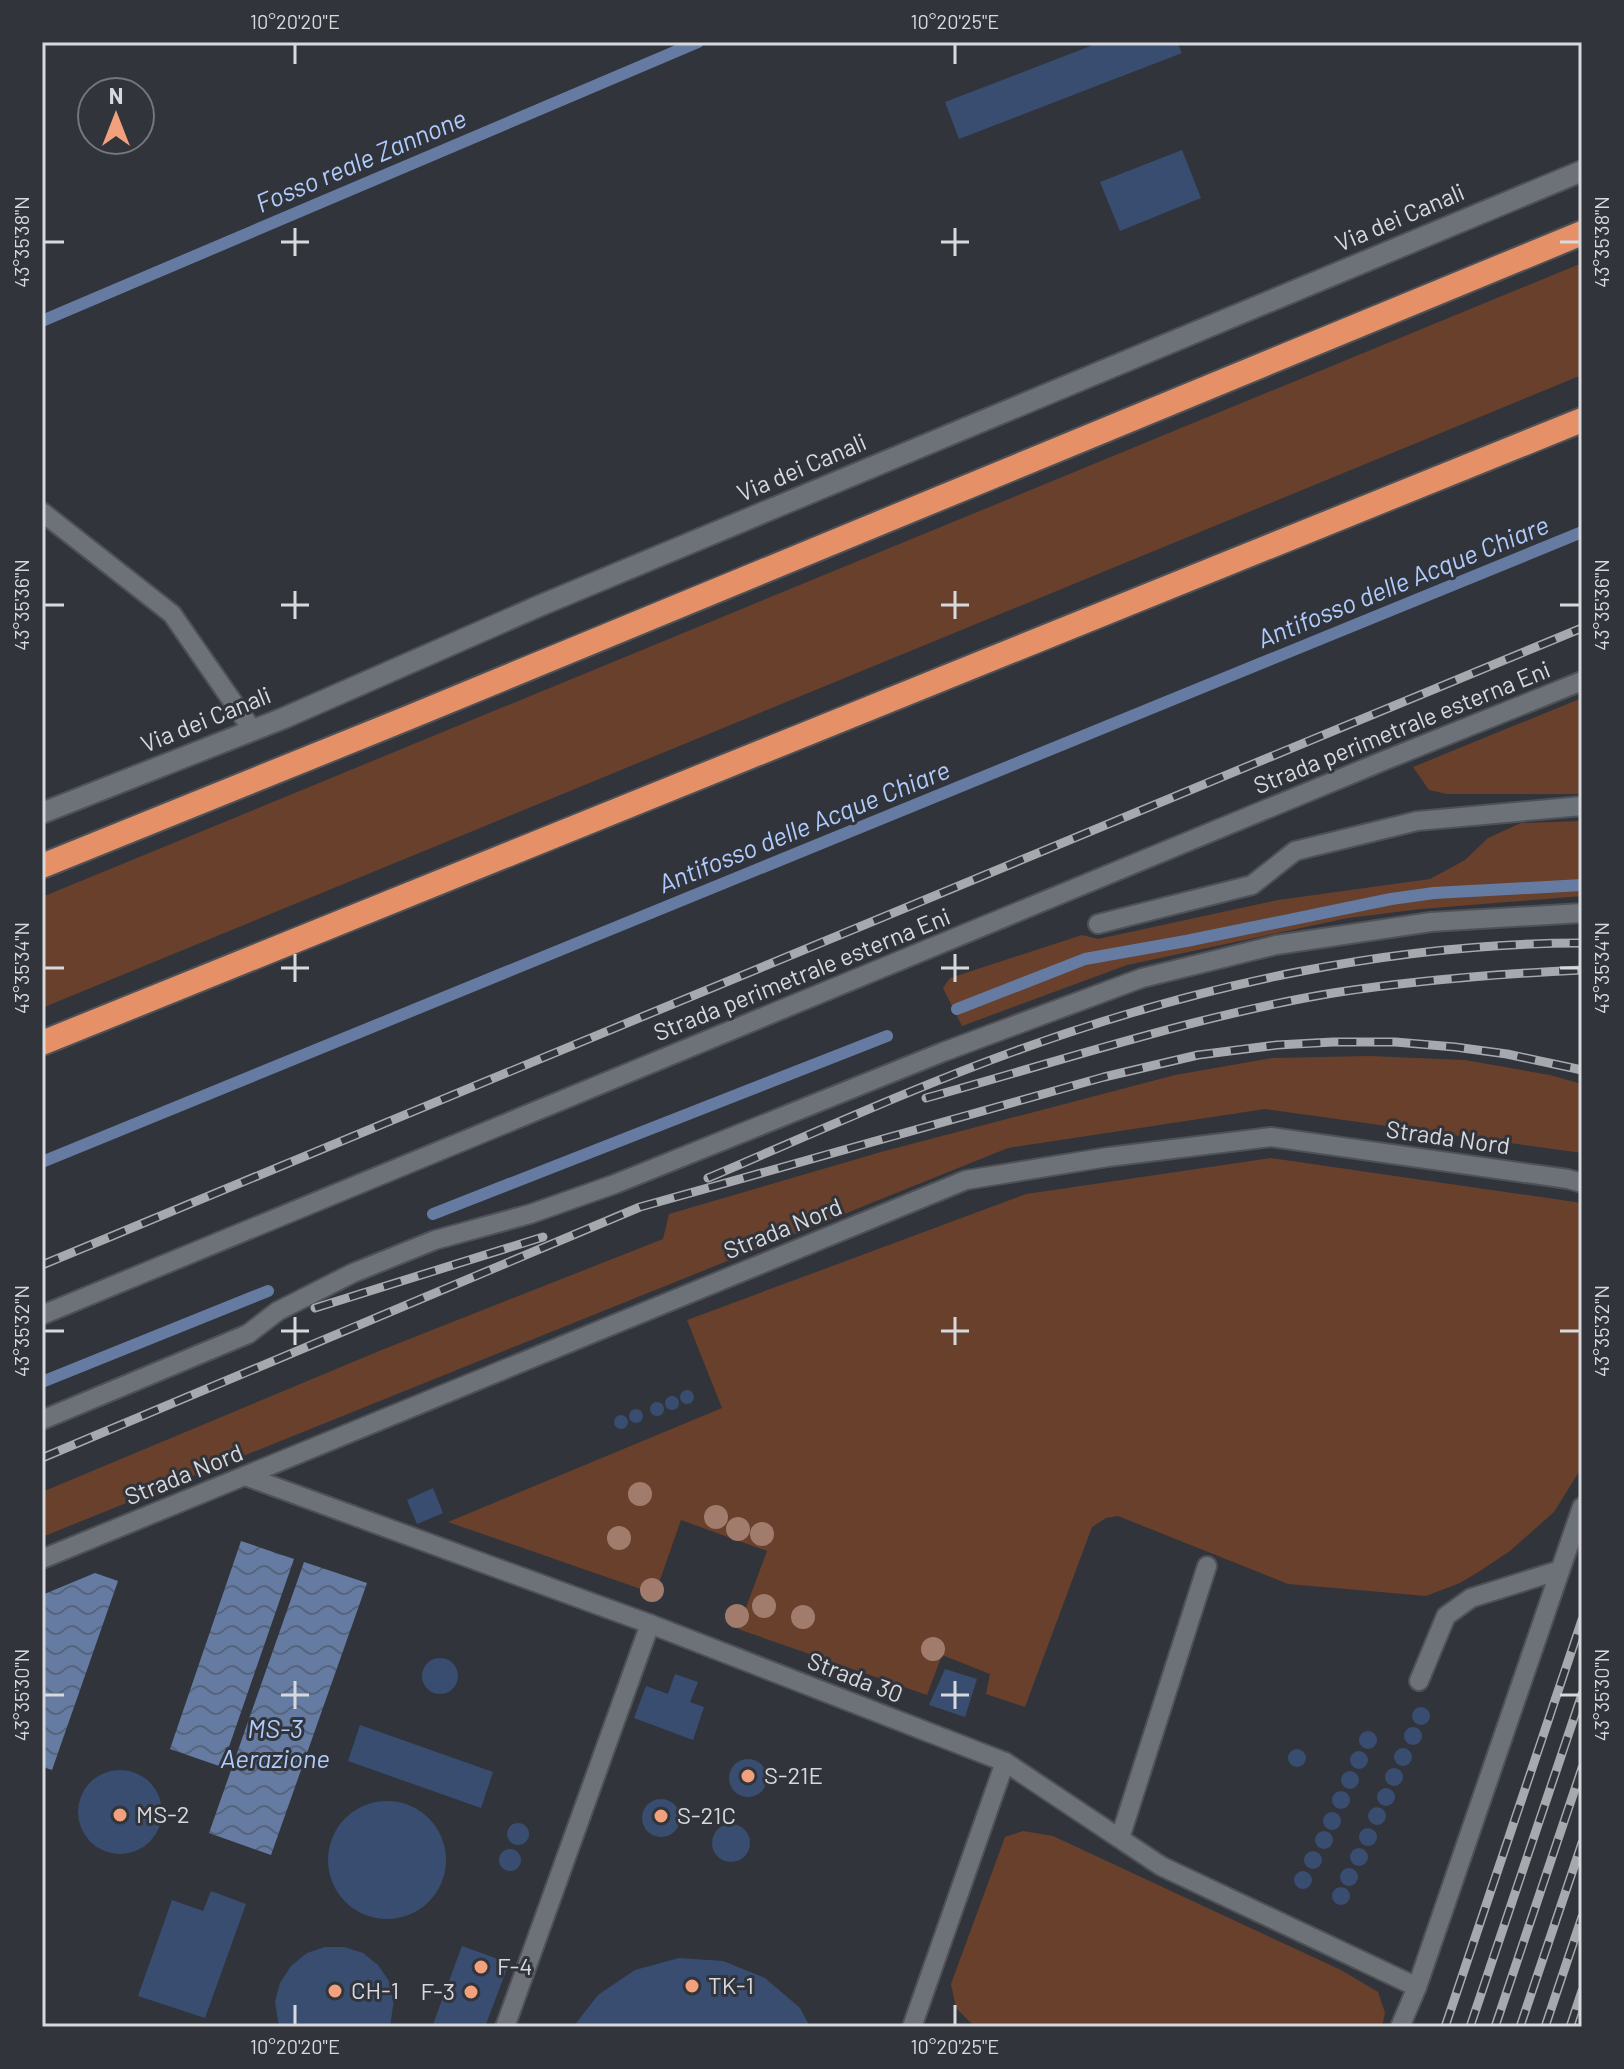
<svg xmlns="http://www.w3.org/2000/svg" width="1624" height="2069" font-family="Barlow,sans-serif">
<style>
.grass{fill:#68402c}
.water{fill:url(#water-waves)}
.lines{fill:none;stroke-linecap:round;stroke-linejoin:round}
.stream{stroke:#657ba2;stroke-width:12}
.building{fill:#394d71}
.lane-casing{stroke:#4e5156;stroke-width:22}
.street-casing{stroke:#4e5156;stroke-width:24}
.highway-casing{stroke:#4e5156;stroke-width:28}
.lane{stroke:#6d7178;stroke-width:18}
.street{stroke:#6d7178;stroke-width:20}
.highway{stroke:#e59067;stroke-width:24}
.rail-casing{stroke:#a6a9ae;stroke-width:9}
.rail{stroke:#31343b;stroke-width:6;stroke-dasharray:18;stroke-linecap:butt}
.tree{fill:#a17b6c}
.ticks{fill:none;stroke:#d7d9dd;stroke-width:3}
.poi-dot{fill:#f1a17c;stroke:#31343b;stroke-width:3}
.labels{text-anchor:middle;stroke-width:6;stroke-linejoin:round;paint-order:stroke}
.street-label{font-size:24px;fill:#d7d9dd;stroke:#31343b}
.poi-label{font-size:24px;fill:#d7d9dd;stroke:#31343b;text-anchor:start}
.water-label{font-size:26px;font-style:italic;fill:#b0ccfe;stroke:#31343b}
.neatline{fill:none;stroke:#d7d9dd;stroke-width:3}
.ticks-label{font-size:20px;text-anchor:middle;fill:#d7d9dd}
</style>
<defs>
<pattern id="water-waves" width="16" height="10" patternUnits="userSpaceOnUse" patternTransform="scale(2)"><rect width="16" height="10" fill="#657ba2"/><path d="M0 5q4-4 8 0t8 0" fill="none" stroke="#56647c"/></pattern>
</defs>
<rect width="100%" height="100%" fill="#31343b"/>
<!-- grass -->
<g class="grass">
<path d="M 1582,263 L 1582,375 L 42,1008 L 42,897 Z"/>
<path d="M 1582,698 L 1582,794 L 1447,794 L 1429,790 L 1413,767 Z"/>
<path d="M 1582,821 L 1582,896 L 1421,909 L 1348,918 L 1127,965 L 962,1026 L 943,988 L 950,978 L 1082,935 L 1098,939 L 1278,900 L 1430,879 L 1465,860 L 1488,838 L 1521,823 Z"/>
<path d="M 1370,1056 L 1465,1060 L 1550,1075 L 1582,1084 L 1582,1153 L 1265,1109 L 1008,1148 L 42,1537 L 42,1492 L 384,1349 L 663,1239 L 669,1214 L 881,1152 L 1175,1075 L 1272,1058 Z"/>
<path d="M 1271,1158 L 1582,1203 L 1582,1467 L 1554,1512 L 1510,1551 L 1480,1571 L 1460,1583 L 1426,1596 L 1288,1584 L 1118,1516 L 1106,1518 L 1092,1527 L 1025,1707 L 986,1694 L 990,1674 L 942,1655 L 927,1695 L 738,1629 L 767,1551 L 681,1520 L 655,1594 L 448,1522 L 722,1408 L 687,1320 L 1026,1194 Z"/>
<path d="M 1023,1831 L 1053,1836 L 1341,1970 L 1378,1992 L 1385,2013 L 1382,2027 L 975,2027 L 956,2008 L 951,1984 L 1005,1837 Z"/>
</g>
<!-- water -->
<g class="water">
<path d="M 241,1541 L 294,1559 L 222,1767 L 170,1749 Z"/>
<path d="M 304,1562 L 367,1583 L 271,1855 L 209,1833 Z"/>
<path d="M 95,1573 L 118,1581 L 52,1770 L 42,1767 L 42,1595 Z"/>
</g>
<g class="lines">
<!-- stream -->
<g class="stream">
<path d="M 42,321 L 698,42"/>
<path d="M 957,1009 L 1085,959 L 1186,941 L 1391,899 L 1434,893 L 1582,885"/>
<path d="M 42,1162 L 1582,532"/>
<path d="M 433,1214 L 887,1036"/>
<path d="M 42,1382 L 268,1291"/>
</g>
</g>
<!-- building -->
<g class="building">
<path d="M 1101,42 L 1177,42 L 1182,53 L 959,139 L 945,102 Z"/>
<path d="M 1182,150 L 1201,198 L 1120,231 L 1100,182 Z"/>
<circle cx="687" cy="1397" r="7"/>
<circle cx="672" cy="1403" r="7"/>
<circle cx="657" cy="1409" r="7"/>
<circle cx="636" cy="1416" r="7"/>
<circle cx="621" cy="1422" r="7"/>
<path d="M 433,1488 L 443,1513 L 417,1524 L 407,1500 Z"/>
<circle cx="440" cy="1676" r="18"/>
<path d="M 945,1669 L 977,1679 L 965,1717 L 929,1705 Z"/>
<path d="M 675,1674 L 698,1682 L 690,1702 L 704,1707 L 693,1740 L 634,1718 L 646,1686 L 668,1694 Z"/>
<circle cx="1421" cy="1716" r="9"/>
<path d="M 360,1725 L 493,1772 L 481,1808 L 348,1761 Z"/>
<circle cx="1413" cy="1736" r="9"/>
<circle cx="1368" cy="1740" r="9"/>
<circle cx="1403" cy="1757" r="9"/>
<circle cx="1297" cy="1758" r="9"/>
<circle cx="1359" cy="1760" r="9"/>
<circle cx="748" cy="1778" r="19"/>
<circle cx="1394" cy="1777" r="9"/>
<circle cx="120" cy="1812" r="42"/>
<circle cx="1350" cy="1780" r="9"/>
<circle cx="1386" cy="1797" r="9"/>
<circle cx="1341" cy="1800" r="9"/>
<circle cx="661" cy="1818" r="19"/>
<circle cx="387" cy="1860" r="59"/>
<circle cx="1377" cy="1816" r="9"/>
<circle cx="1332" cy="1821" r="9"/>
<circle cx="518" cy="1834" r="11"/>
<circle cx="731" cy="1843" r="19"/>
<circle cx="1368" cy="1837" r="9"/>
<circle cx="1324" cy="1840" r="9"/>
<circle cx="1359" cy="1857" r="9"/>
<circle cx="510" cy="1860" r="11"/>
<circle cx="1313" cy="1860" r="9"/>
<circle cx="1349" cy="1877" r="9"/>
<circle cx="1303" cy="1880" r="9"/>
<circle cx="1341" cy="1896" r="9"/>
<path d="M 211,1891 L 246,1904 L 205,2018 L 138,1996 L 172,1900 L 203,1911 Z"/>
<path d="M 462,1946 L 509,1963 L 485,2027 L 432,2027 Z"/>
<path d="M 325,1947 L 344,1947 L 363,1953 L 378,1965 L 389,1981 L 394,1999 L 390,2027 L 279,2027 L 275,2002 L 280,1983 L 291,1966 L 307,1953 Z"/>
<path d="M 679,1958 L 723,1961 L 765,1978 L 800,2008 L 810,2027 L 573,2027 L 598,1995 L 635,1970 Z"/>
</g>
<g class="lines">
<defs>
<g id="lane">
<path d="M 42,512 L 172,614 L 253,731"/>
<path d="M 1098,924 L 1252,885 L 1295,851 L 1417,821 L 1582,806"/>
<path d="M 42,1315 L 1383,761 L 1582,681"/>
<path d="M 42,1420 L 248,1334 L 278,1311 L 353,1273 L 435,1240 L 530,1214 L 615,1184 L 943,1052 L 1142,978 L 1276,945 L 1431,922 L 1582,913"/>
<path d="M 245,1476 L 650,1624 L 1005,1762 L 1161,1866 L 1417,1987"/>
<path d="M 42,1559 L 966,1180 L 1108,1157 L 1271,1137 L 1568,1179 L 1582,1183"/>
<path d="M 1419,1681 L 1446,1616 L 1471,1598 L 1560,1570"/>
<path d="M 1120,1838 L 1207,1566"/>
<path d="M 505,2027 L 650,1624"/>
<path d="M 912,2027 L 1005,1762"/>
<path d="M 1400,2027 L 1417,1987 L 1582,1507"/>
</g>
<path id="street" d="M 42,813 L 284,718 L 539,606 L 1582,171"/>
<g id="highway">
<path d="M 42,866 L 410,717 L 1582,233"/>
<path d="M 42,1043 L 1582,420"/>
</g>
</defs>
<!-- lane casing -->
<use href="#lane" class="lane-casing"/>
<!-- street casing -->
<use href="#street" class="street-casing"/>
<!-- highway casing -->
<use href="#highway" class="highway-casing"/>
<!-- lane -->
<use href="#lane" class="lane"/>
<!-- street -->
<use href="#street" class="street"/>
<!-- highway -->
<use href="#highway" class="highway"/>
<defs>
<g id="rail">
<path d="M 926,1098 C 1061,1061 1195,1016 1333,993 C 1417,980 1498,974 1582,970"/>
<path d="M 708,1178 C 812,1134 915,1087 1021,1049 C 1199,985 1392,943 1582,943"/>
<path d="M 42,1265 L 1582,628"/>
<path d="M 315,1308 L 543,1237"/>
<path d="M 42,1458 L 640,1207 L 1104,1077 L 1198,1055 L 1277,1045 L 1333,1042 L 1395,1042 L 1455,1047 L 1507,1054 L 1582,1070"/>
<path d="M 1445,2027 L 1582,1620"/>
<path d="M 1470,2027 L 1582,1694"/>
<path d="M 1495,2027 L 1582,1768"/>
<path d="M 1520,2027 L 1582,1843"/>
<path d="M 1545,2027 L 1582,1917"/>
<path d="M 1570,2027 L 1582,1991"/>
</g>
</defs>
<!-- rail casing -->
<use href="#rail" class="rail-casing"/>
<!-- rail -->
<use href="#rail" class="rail"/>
</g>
<!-- trees -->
<g class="tree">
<circle cx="640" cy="1494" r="12"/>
<circle cx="716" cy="1517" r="12"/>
<circle cx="738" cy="1529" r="12"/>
<circle cx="762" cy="1534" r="12"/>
<circle cx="619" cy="1538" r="12"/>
<circle cx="652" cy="1590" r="12"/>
<circle cx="764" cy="1606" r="12"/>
<circle cx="737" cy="1616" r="12"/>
<circle cx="803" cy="1617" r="12"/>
<circle cx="933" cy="1649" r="12"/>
</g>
<!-- ticks -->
<path class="ticks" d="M 295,44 L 295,64M 955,44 L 955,64M 295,228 L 295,256M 955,228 L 955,256M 44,242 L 64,242M 281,242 L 309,242M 941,242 L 969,242M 1560,242 L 1580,242M 295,591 L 295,619M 955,591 L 955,619M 44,605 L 64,605M 281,605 L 309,605M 941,605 L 969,605M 1560,605 L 1580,605M 295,954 L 295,982M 955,954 L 955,982M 44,968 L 64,968M 281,968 L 309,968M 941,968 L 969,968M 1560,968 L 1580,968M 295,1317 L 295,1345M 955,1317 L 955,1345M 44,1331 L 64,1331M 281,1331 L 309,1331M 941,1331 L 969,1331M 1560,1331 L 1580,1331M 295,1681 L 295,1709M 955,1681 L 955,1709M 44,1695 L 64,1695M 281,1695 L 309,1695M 941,1695 L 969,1695M 1560,1695 L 1580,1695M 295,2005 L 295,2025M 955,2005 L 955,2025"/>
<!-- markers -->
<g class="poi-dot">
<circle cx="748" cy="1776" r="8"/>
<circle cx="120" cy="1815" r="8"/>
<circle cx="661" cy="1816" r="8"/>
<circle cx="481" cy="1967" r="8"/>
<circle cx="692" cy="1986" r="8"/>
<circle cx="335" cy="1991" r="8"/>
<circle cx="471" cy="1992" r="8"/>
</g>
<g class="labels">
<!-- street labels -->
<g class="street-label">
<text transform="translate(1400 218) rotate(-23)" y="8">Via dei Canali</text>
<text transform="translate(802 468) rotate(-23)" y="8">Via dei Canali</text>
<text transform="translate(206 720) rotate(-22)" y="8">Via dei Canali</text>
<text transform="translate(1402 728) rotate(-22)" y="8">Strada perimetrale esterna Eni</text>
<text transform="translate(802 975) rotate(-22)" y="8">Strada perimetrale esterna Eni</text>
<text transform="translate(1448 1138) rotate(8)" y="8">Strada Nord</text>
<text transform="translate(783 1229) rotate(-22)" y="8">Strada Nord</text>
<text transform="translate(184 1475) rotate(-22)" y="8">Strada Nord</text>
<text transform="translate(855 1678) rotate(21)" y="8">Strada 30</text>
</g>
<!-- poi labels -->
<g class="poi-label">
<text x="764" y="1784">S-21E</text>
<text x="136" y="1823">MS-2</text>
<text x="677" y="1824">S-21C</text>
<text x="497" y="1975">F-4</text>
<text x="708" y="1994">TK-1</text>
<text x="351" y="1999">CH-1</text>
<text x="455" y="2000" text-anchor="end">F-3</text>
</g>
<!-- water labels -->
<g class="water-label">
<text transform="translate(361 161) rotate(-23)" y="9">Fosso reale Zannone</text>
<text transform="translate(1403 582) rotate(-22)" y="9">Antifosso delle Acque Chiare</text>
<text transform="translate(804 827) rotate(-22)" y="9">Antifosso delle Acque Chiare</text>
<text x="275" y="1738">MS-3<tspan x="275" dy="30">Aerazione</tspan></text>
</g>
</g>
<!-- border -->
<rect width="1624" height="2069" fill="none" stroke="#31343b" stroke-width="88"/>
<!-- north arrow -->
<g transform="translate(116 116)"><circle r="38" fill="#31343b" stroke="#73767c" stroke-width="2"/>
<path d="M0-6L14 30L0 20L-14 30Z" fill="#f1a17c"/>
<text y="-12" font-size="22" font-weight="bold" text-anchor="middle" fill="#d7d9dd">N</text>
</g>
<rect x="44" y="44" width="1536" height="1981" class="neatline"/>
<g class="ticks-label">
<text x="295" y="29">10°20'20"E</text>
<text x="955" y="29">10°20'25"E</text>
<text transform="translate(22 242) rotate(-90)" y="7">43°35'38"N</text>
<text transform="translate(1602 242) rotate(-90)" y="7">43°35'38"N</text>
<text transform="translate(22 605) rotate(-90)" y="7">43°35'36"N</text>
<text transform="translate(1602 605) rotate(-90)" y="7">43°35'36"N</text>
<text transform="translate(22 968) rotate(-90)" y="7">43°35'34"N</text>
<text transform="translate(1602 968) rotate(-90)" y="7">43°35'34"N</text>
<text transform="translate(22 1331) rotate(-90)" y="7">43°35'32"N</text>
<text transform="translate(1602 1331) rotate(-90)" y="7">43°35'32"N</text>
<text transform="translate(22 1695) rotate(-90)" y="7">43°35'30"N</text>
<text transform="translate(1602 1695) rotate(-90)" y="7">43°35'30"N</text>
<text x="295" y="2054">10°20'20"E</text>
<text x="955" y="2054">10°20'25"E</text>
</g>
</svg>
